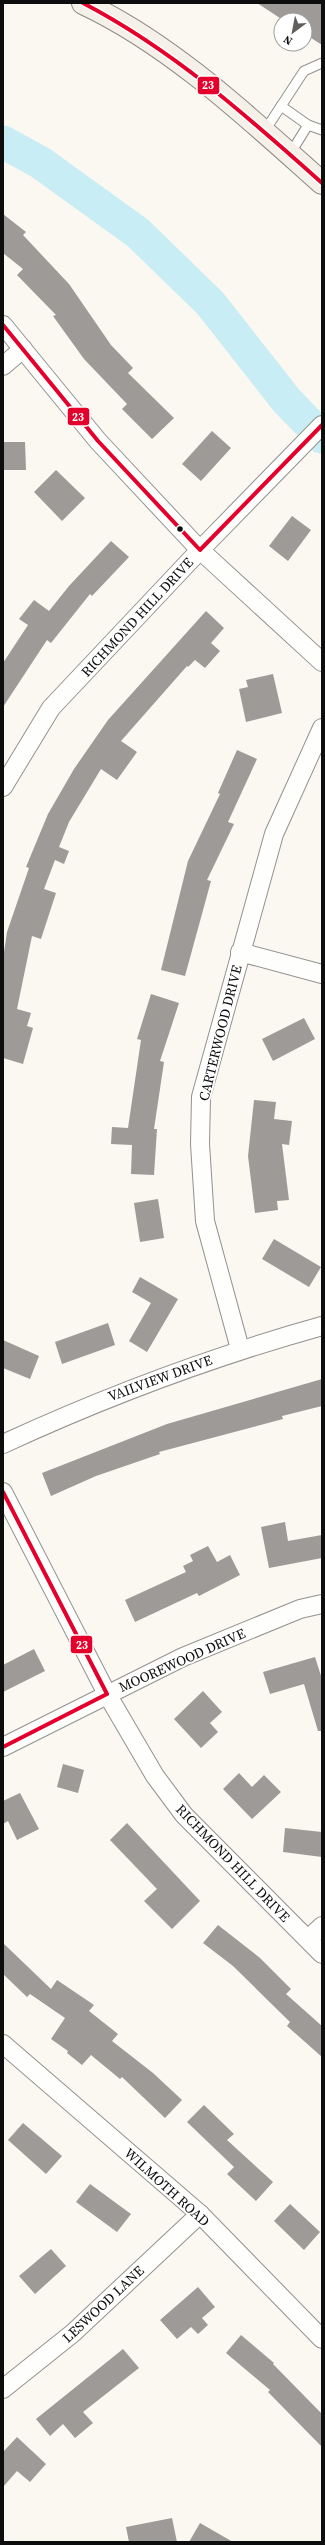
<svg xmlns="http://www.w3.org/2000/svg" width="325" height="2545" font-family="'Source Serif 4',serif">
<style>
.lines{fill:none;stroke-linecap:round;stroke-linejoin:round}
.river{stroke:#c8edf4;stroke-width:33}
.building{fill:#9e9a97}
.service-casing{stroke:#949290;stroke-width:11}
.minor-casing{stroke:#949290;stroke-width:20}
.secondary-casing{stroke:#8b8986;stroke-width:24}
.service{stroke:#fefefd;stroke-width:9}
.minor{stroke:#fefefd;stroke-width:18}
.secondary{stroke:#f5f1e8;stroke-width:22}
.bus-1-casing{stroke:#fff;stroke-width:7}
.bus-1{stroke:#e4002b;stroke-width:4}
.bus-dot{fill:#0d0d0d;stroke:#fff;stroke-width:1.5}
.labels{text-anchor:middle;stroke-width:4;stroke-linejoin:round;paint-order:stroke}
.street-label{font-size:14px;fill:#0d0d0d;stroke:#fff}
.line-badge{stroke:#fff;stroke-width:1.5}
.badge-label{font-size:11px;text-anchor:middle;font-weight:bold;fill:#fff}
</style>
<rect width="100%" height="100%" fill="#fbf7f1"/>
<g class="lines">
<!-- river -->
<path class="river" d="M 3,142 L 41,163 L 138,233 L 210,303 L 287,401 L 322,437"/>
</g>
<!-- building -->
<g class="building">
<path d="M 257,3 L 322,3 L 322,45 L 305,34 L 305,20 L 283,20 Z"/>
<path d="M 3,214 L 26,232 L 23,235 L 69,284 L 111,345 L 133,368 L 128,373 L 174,418 L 152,439 L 122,409 L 127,404 L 84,359 L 53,316 L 56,315 L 17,275 L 23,269 L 3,253 Z"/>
<path d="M 212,431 L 231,448 L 201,481 L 182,464 Z"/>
<path d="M 3,442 L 25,442 L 26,470 L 3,470 Z"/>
<path d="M 56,470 L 85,498 L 62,521 L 34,492 Z"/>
<path d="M 292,516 L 311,530 L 288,561 L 269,546 Z"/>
<path d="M 111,541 L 129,557 L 92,596 L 90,594 L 51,643 L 47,640 L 3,707 L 3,663 L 28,625 L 19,619 L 34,600 L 49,611 L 69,586 Z"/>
<path d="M 206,611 L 224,628 L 211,643 L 220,651 L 205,668 L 195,660 L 188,667 L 187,666 L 121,741 L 137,752 L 117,780 L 101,769 L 69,822 L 59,847 L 69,851 L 64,864 L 55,860 L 44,889 L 56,893 L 41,939 L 32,936 L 17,1009 L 31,1013 L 27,1026 L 33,1028 L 23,1064 L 3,1058 L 3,959 L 7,932 L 29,868 L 26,867 L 48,814 L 74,769 L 108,720 Z"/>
<path d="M 273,674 L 282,713 L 246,722 L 239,689 L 248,687 L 246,680 Z"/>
<path d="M 237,750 L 257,759 L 228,822 L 234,824 L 207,880 L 211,881 L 185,976 L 161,970 L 188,861 L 220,794 L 218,793 Z"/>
<path d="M 151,994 L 179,1003 L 160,1061 L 164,1062 L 154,1129 L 157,1129 L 154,1175 L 131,1174 L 132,1145 L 111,1144 L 112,1127 L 128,1128 L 141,1040 L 137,1039 Z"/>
<path d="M 304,1018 L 315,1039 L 273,1061 L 262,1039 Z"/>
<path d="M 254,1100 L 276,1102 L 274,1119 L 292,1121 L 289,1145 L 282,1144 L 289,1200 L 277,1201 L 278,1210 L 255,1213 L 248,1156 Z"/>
<path d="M 158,1199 L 164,1238 L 140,1242 L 134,1203 Z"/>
<path d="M 274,1239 L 321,1267 L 309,1287 L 262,1259 Z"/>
<path d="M 140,1277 L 178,1299 L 147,1352 L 129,1341 L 151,1303 L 132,1292 Z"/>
<path d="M 108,1323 L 115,1345 L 62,1364 L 55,1342 Z"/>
<path d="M 3,1340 L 39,1356 L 30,1379 L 3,1368 Z"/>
<path d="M 322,1379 L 322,1406 L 282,1416 L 283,1419 L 159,1452 L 160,1454 L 96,1476 L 51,1496 L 42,1473 L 167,1424 Z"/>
<path d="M 285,1522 L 288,1541 L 322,1535 L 322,1558 L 269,1568 L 261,1527 Z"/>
<path d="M 208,1546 L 217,1562 L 230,1555 L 240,1575 L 199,1596 L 197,1593 L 135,1622 L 125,1600 L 186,1572 L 183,1566 L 193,1561 L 190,1555 Z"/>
<path d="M 34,1649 L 45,1671 L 3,1692 L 3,1665 Z"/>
<path d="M 315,1657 L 322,1679 L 322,1731 L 318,1731 L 304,1684 L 270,1694 L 263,1672 Z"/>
<path d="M 203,1691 L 222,1712 L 210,1723 L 218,1732 L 201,1748 L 174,1719 Z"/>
<path d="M 63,1764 L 84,1770 L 78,1793 L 57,1787 Z"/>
<path d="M 239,1773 L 252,1787 L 264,1775 L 281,1792 L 252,1819 L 223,1789 Z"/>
<path d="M 20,1793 L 39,1829 L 17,1840 L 8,1821 L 3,1824 L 3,1801 Z"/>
<path d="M 127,1823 L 200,1901 L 172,1929 L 144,1901 L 157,1889 L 110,1840 Z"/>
<path d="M 285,1828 L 322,1832 L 322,1857 L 283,1852 Z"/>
<path d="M 218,1925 L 260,1958 L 291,1989 L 286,1994 L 322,2026 L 322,2057 L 287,2026 L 290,2022 L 233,1966 L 203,1943 Z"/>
<path d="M 3,1943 L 51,1989 L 57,1980 L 94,2005 L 89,2011 L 118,2034 L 112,2041 L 153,2073 L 182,2100 L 165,2118 L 122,2077 L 120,2079 L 91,2055 L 82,2065 L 67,2053 L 68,2051 L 51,2039 L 65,2018 L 30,1994 L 27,1997 L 3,1974 Z"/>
<path d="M 204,2105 L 234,2134 L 227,2140 L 273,2182 L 256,2201 L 227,2174 L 234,2167 L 187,2122 Z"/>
<path d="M 23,2123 L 62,2156 L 46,2174 L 8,2140 Z"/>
<path d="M 90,2184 L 131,2214 L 117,2232 L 76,2202 Z"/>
<path d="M 290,2204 L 320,2232 L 304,2250 L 274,2221 Z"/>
<path d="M 51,2249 L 66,2266 L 35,2294 L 19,2276 Z"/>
<path d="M 198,2287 L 215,2307 L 202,2318 L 208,2325 L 198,2334 L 191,2327 L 177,2339 L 160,2320 Z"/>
<path d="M 241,2335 L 274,2363 L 273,2364 L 322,2414 L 322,2447 L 268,2392 L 270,2390 L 226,2353 Z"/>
<path d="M 123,2349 L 139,2368 L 83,2412 L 93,2423 L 75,2438 L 63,2424 L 50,2436 L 36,2419 Z"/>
<path d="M 17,2437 L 46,2464 L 30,2482 L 17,2471 L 3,2487 L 3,2452 Z"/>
<path d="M 172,2518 L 177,2542 L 129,2542 L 126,2527 Z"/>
<path d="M 200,2523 L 233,2542 L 189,2542 Z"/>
</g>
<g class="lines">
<defs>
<g id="service">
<path d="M 281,106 L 308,125"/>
<path d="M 264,132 L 304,71 L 322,63"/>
<path d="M 290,154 L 308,125 L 322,130"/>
</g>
<g id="minor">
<path d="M 3,325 L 98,441 L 200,550 L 322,662"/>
<path d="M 3,366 L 23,349"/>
<path d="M 3,787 L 51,708 L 200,550 L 322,425"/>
<path d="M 240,952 L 322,974"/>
<path d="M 240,1349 L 205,1221 L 200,1144 L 201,1097 L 274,834 L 322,728"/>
<path d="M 3,1444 C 107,1396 211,1357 322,1326"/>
<path d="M 3,1492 L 107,1694 L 155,1776 L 184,1815 L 322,1954"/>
<path d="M 3,1747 L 183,1657 L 300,1609 L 322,1604"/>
<path d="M 308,1939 L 322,1926"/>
<path d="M 3,2044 L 200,2214 L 322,2339"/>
<path d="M 3,2389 L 73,2333 L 200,2214"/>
</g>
<path id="secondary" d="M 83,3 C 171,44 250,119 322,183"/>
</defs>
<!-- service casing -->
<use href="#service" class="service-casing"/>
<!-- minor casing -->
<use href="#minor" class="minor-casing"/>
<!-- secondary casing -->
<use href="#secondary" class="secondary-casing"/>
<!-- service -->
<use href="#service" class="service"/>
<!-- minor -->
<use href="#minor" class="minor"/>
<!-- secondary -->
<use href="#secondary" class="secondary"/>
<defs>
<g id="bus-1">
<path d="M 83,3 C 173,50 247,116 322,183"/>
<path d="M 3,325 L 98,441 L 200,550 L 322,425"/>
<path d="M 3,1492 L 107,1694 L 3,1747"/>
</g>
</defs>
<!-- bus-1 casing -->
<use href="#bus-1" class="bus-1-casing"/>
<!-- bus-1 -->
<use href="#bus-1" class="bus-1"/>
</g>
<!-- markers -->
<circle class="bus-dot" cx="180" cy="529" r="3.5"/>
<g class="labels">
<!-- street labels -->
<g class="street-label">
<text transform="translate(137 617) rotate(-47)" y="5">RICHMOND HILL DRIVE</text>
<text transform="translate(220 1033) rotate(-76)" y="5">CARTERWOOD DRIVE</text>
<text transform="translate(160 1378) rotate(-20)" y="5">VAILVIEW DRIVE</text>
<text transform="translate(182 1660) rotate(-24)" y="5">MOOREWOOD DRIVE</text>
<text transform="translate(233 1863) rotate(46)" y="5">RICHMOND HILL DRIVE</text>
<text transform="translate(167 2187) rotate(42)" y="5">WILMOTH ROAD</text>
<text transform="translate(103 2304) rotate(-43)" y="5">LESWOOD LANE</text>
</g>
</g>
<g class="line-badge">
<rect x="197" y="76" width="23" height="19" rx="4" fill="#e4002b"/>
<rect x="67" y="407" width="23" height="19" rx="4" fill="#e4002b"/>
<rect x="70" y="1635" width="23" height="19" rx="4" fill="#e4002b"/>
</g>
<g class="badge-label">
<text x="208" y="89">23</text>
<text x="78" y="421">23</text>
<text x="82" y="1649">23</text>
</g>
<!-- border -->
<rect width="325" height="2545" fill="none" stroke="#0d0d0d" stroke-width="8"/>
<!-- north arrow -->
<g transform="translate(293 32) rotate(212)"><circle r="19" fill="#ffffff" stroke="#9e9e9e"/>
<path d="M0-3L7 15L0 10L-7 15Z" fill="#605f5d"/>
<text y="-6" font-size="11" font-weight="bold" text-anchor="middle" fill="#0d0d0d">N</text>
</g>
</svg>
